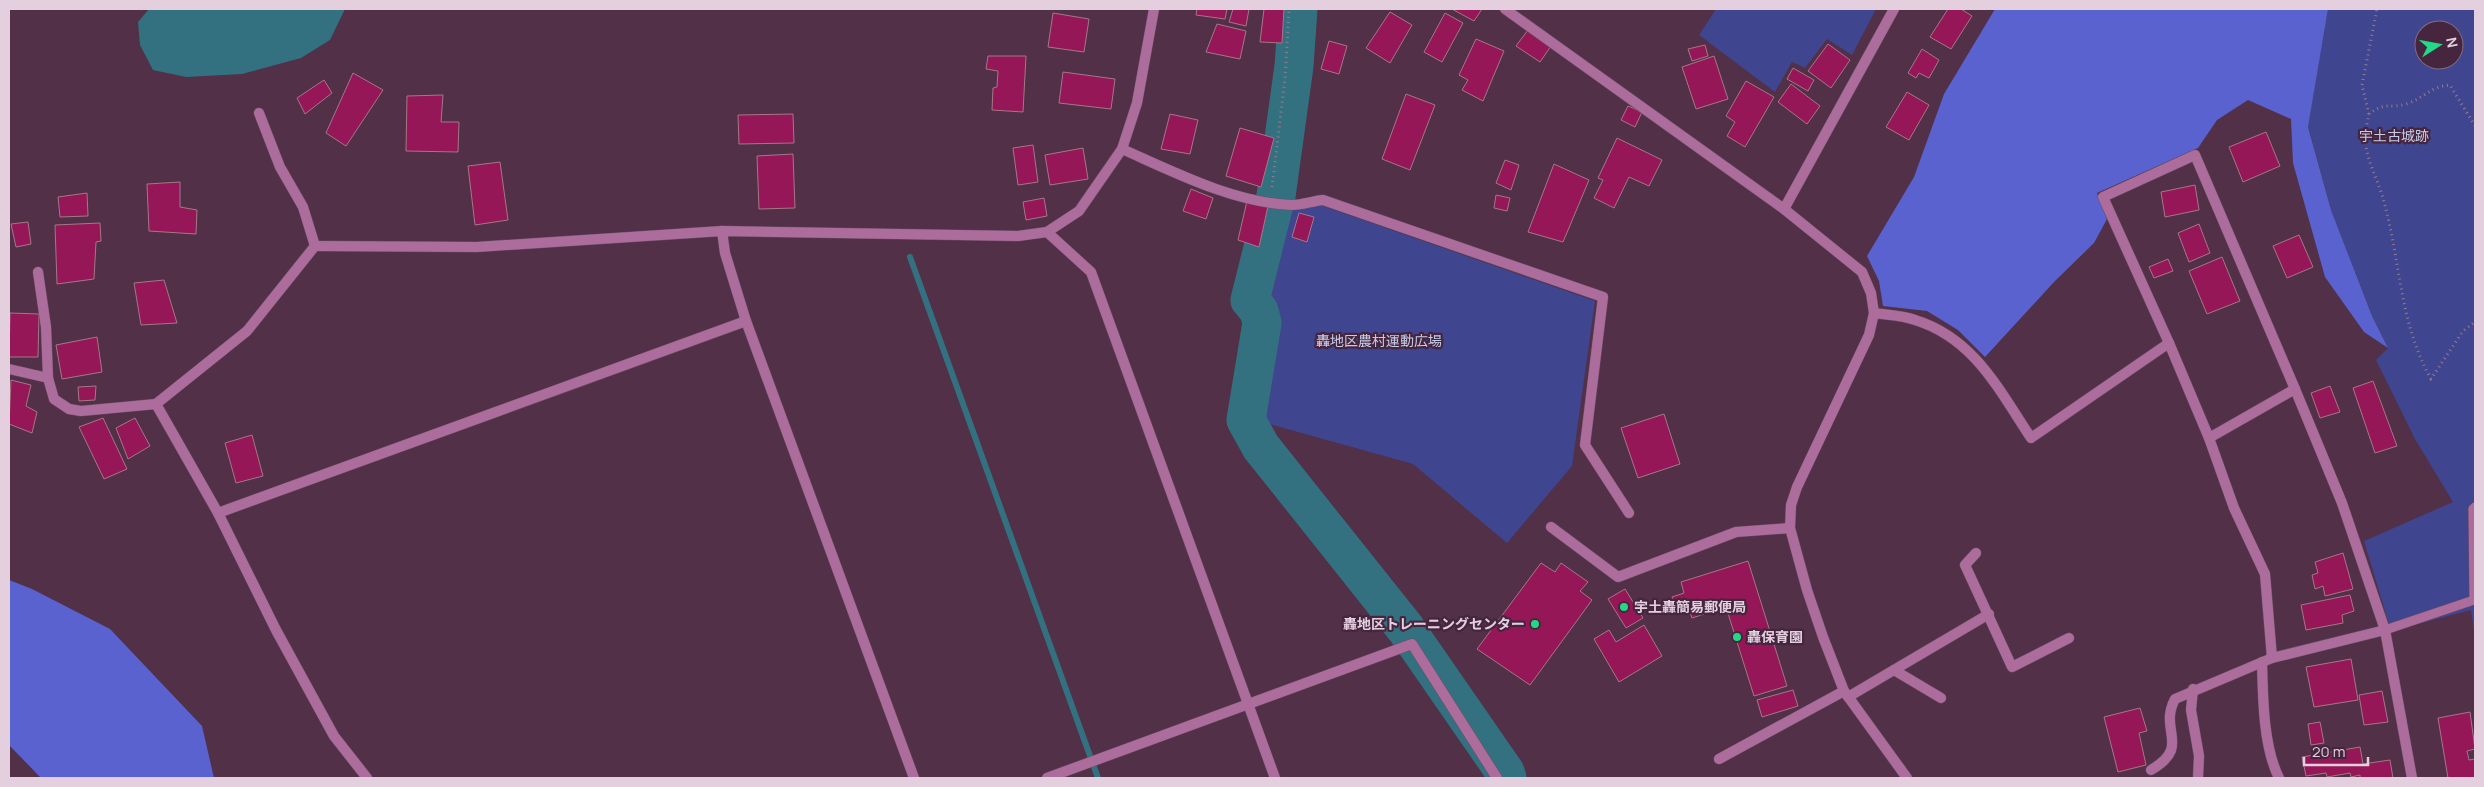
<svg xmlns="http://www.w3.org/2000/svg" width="2484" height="787" font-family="Manrope,'Noto Sans JP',sans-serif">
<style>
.green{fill:#3f458f;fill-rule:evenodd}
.forest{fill:#5a62cf}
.water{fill:#347180}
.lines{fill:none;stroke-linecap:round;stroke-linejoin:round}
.stream{stroke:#347180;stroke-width:6}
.river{stroke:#347180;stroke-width:39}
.building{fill:#951757;stroke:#a57787}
.lane-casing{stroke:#6b4d63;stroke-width:10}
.street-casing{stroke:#6b4d63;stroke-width:11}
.path{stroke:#967a8e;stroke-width:3;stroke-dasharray:1 4;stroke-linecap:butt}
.lane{stroke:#ac6d9c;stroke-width:9}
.street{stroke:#ac6d9c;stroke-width:10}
.poi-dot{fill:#24d886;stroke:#45263e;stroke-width:2}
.labels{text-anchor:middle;stroke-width:4.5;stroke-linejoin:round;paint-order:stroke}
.park-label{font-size:14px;fill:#c6cce8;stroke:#45263e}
.poi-label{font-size:14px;font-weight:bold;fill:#e4cfde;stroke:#45263e;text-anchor:start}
</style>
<rect width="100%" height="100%" fill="#513048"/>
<!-- green -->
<g class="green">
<path d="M 1716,9 L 1876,9 L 1852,55 L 1827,39 L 1805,68 L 1792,62 L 1775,92 L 1699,35 Z"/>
<path d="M 2328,9 L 2475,9 L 2475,638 L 2471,610 L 2391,631 L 2364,541 L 2453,502 L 2415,439 L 2376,360 L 2388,348 L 2372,316 L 2331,210 L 2308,126 ZM 2424,30 L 2454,30 L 2454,60 L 2424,60 Z"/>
<path d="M 1320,205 L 1595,301 L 1572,466 L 1507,543 L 1413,464 L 1255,420 L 1271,308 L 1257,302 L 1280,208 Z"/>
</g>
<!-- forest -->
<g class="forest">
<path d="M 1995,9 L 2328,9 L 2308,127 L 2331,210 L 2372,316 L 2388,348 L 2364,332 L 2325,277 L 2293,163 L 2291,119 L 2248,100 L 2217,120 L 2198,148 L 2097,193 L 2107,219 L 2094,243 L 2054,282 L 1985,357 L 1958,330 L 1927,311 L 1883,306 L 1879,281 L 1867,256 L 1914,177 L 1944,94 Z"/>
<path d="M 9,580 L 32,589 L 110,629 L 202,726 L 214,778 L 41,778 L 9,745 Z"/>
</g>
<!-- water -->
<path class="water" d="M 149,9 L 345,9 L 330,40 L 301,58 L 242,74 L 186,77 L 153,70 L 140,45 L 138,22 Z"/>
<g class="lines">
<!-- stream -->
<path class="stream" d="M 910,257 L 1098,778"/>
<!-- river -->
<path class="river" d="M 1298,9 L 1294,66 L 1276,196 L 1250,300 L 1259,311 L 1262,323 L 1246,420 L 1261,447 L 1406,629 L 1505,772 L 1507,778"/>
</g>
<!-- building -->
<g class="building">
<path d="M 1197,9 L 1227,9 L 1225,19 L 1196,15 Z"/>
<path d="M 1233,9 L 1249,9 L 1246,26 L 1229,22 Z"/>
<path d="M 1264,9 L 1284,9 L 1282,43 L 1260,42 Z"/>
<path d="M 1452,9 L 1482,9 L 1474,21 Z"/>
<path d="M 1948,9 L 1961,9 L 1972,16 L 1951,49 L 1930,37 Z"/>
<path d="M 1390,12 L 1412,25 L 1390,63 L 1366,48 Z"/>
<path d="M 1053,13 L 1089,19 L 1084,52 L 1048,47 Z"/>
<path d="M 1445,13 L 1463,23 L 1442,62 L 1424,52 Z"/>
<path d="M 1217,24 L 1246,31 L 1240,59 L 1206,52 Z"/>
<path d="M 1528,30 L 1551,46 L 1540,62 L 1516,46 Z"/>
<path d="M 1476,39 L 1504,51 L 1483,101 L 1462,90 L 1468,80 L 1459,75 Z"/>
<path d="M 1329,41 L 1347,46 L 1339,74 L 1321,69 Z"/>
<path d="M 1828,44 L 1850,60 L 1831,88 L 1808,71 Z"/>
<path d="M 1705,45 L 1708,56 L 1692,61 L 1688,49 Z"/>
<path d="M 1922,49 L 1939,60 L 1929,78 L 1919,73 L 1916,78 L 1908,73 Z"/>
<path d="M 988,56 L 1026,56 L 1023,112 L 992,110 L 993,88 L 997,87 L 998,71 L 986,69 Z"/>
<path d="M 1714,56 L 1728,99 L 1696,109 L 1682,67 Z"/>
<path d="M 1793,68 L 1814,80 L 1808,91 L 1787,79 Z"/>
<path d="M 1063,72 L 1115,79 L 1111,109 L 1059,103 Z"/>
<path d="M 353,73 L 383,90 L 346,146 L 326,133 Z"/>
<path d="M 324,80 L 332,93 L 305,114 L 297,98 Z"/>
<path d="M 1746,81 L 1774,97 L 1745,147 L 1727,136 L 1735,122 L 1726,116 Z"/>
<path d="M 1791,84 L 1820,106 L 1807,124 L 1778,102 Z"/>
<path d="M 1907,92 L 1929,105 L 1909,140 L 1886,127 Z"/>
<path d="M 1406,94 L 1435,105 L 1410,170 L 1382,159 Z"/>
<path d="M 443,95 L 441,122 L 459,122 L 458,152 L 406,151 L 407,96 Z"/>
<path d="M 1628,106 L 1642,112 L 1635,127 L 1621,120 Z"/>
<path d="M 793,114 L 794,143 L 739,144 L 738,115 Z"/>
<path d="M 1170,114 L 1198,120 L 1190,154 L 1161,149 Z"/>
<path d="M 1240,128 L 1274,138 L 1261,187 L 1226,176 Z"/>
<path d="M 2266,132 L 2280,166 L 2243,182 L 2229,147 Z"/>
<path d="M 1617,138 L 1662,160 L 1649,186 L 1629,177 L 1614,208 L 1594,198 L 1603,180 L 1598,178 Z"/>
<path d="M 1033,145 L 1038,182 L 1018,185 L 1013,148 Z"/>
<path d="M 1083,148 L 1088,179 L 1050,185 L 1045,155 Z"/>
<path d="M 793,154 L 795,208 L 759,209 L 757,156 Z"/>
<path d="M 1505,160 L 1519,165 L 1511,190 L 1496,183 Z"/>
<path d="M 500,162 L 508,220 L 475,225 L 468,166 Z"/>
<path d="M 1554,164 L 1589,180 L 1563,242 L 1528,232 Z"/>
<path d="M 180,182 L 180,207 L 197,210 L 196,234 L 149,231 L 147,184 Z"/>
<path d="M 2195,185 L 2199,210 L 2165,217 L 2161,192 Z"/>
<path d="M 1191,189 L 1213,198 L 1206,219 L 1183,211 Z"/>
<path d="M 87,193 L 88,216 L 60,217 L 58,197 Z"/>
<path d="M 1496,195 L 1510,198 L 1507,211 L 1494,208 Z"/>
<path d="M 1044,198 L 1047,216 L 1026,220 L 1023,202 Z"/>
<path d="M 1247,201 L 1268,206 L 1259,247 L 1238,240 Z"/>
<path d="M 1299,213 L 1314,217 L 1307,242 L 1292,237 Z"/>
<path d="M 28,222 L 31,244 L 16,247 L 11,224 Z"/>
<path d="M 100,223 L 101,241 L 96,242 L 94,279 L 57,284 L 55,225 Z"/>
<path d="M 2199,224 L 2210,253 L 2189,262 L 2178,233 Z"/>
<path d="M 2299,235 L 2313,267 L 2287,278 L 2273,246 Z"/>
<path d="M 2222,257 L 2240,301 L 2207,314 L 2189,271 Z"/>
<path d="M 2168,259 L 2173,271 L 2154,278 L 2149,267 Z"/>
<path d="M 164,280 L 177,323 L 141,325 L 134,283 Z"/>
<path d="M 10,313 L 39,314 L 38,357 L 9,357 Z"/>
<path d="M 97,337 L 102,372 L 62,379 L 56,345 Z"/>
<path d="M 11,380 L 31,385 L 26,406 L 37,412 L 32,433 L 9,424 Z"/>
<path d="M 2373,381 L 2397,446 L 2375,453 L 2353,388 Z"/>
<path d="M 96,386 L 95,400 L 79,401 L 78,387 Z"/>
<path d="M 2330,386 L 2340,412 L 2320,418 L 2311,393 Z"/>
<path d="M 1664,414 L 1680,464 L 1638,478 L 1621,428 Z"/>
<path d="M 103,418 L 127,469 L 104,479 L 79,427 Z"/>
<path d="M 135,418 L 150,446 L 128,459 L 116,428 Z"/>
<path d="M 252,435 L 263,476 L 236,483 L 225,443 Z"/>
<path d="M 2343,553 L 2353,589 L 2325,596 L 2323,586 L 2315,589 L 2312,575 L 2318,573 L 2315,562 Z"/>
<path d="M 1748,561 L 1787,686 L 1754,696 L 1726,607 L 1692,618 L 1689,609 L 1677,612 L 1672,597 L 1684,593 L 1681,582 Z"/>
<path d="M 1541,563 L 1555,572 L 1561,563 L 1588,582 L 1580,591 L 1592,600 L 1530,685 L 1477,649 Z"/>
<path d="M 1625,589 L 1643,618 L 1626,628 L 1608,599 Z"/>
<path d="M 2350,595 L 2354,611 L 2342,615 L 2343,623 L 2306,630 L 2301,605 Z"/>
<path d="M 1644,625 L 1662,656 L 1619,682 L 1594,639 L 1609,630 L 1616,642 Z"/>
<path d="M 2351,659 L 2358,700 L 2314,707 L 2306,667 Z"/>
<path d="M 1793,690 L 1798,706 L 1762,717 L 1757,700 Z"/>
<path d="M 2382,691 L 2388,722 L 2364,725 L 2359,695 Z"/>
<path d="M 2140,708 L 2147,731 L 2139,733 L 2146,765 L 2118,772 L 2104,717 Z"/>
<path d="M 2470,712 L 2475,749 L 2467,751 L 2469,760 L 2475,759 L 2475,778 L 2448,778 L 2438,718 Z"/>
<path d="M 2320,722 L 2324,743 L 2311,745 L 2308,724 Z"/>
<path d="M 2360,747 L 2363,764 L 2390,760 L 2393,778 L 2360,778 L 2360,775 L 2351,777 L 2350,773 L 2327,777 L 2326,773 L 2306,776 L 2302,757 Z"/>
</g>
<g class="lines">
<defs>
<path id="lane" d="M 2385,630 L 2474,600 L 2473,509 L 2475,507"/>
<g id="street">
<path d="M 1505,9 L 1784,209 L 1862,272 L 1871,293 L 1874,313 L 1869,335 L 1797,487 L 1791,505 L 1790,528 L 1807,590 L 1823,637 L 1844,691 L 1907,778"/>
<path d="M 259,113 L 280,167 L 303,207 L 315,246"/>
<path d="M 1122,149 C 1174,172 1234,203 1292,205 C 1302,205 1313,201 1323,200 L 1603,297 L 1585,445 L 1629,513"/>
<path d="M 1784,209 L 1894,9"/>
<path d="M 722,231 L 725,253 L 746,321 L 914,778"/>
<path d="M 1047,232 L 1091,272 L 1275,778"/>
<path d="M 315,246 L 477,247 L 722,231 L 1018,236 L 1047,232 L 1079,211 L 1122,149 L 1137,103 L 1154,9"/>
<path d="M 315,246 L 247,331 L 156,404 L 218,513 L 276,630 L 334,736 L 367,778"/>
<path d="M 38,272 L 46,327 L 48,378"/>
<path d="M 1874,313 C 1887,315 1902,315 1915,320 C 1974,338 1999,390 2031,438 L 2169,343 L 2209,438 L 2295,389 L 2342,503 L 2385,630 L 2412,778"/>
<path d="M 2169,343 L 2103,197 L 2195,155 L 2295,389"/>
<path d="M 9,369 L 48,378 L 54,399 L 69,409 L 81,411 L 156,404"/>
<path d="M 2209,438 L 2234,508 L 2265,574 L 2272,658 L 2385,630"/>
<path d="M 218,513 L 746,321"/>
<path d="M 1551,527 L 1618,577 L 1736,532 L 1790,528"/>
<path d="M 1976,553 L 1965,565 L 2012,667 L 2069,638"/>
<path d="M 2262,662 C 2263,697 2263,746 2279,778"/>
<path d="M 1894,670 L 1941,698"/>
<path d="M 2193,689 L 2191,710 L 2199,756 L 2198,778"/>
<path d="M 1848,697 L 1989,614"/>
<path d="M 1719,759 L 1844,691"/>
<path d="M 2151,770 C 2192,746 2158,731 2175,699 L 2272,658"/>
<path d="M 1047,778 L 1412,644 L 1497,778"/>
</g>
</defs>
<!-- lane casing -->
<use href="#lane" class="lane-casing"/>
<!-- street casing -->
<use href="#street" class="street-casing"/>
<!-- path -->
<g class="path">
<path d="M 2369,114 L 2362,85 L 2377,9"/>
<path d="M 2475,126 L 2450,85 C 2431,86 2423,99 2406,104 C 2389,109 2387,101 2369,114 C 2368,121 2365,129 2365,136 C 2365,159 2379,181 2384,202 C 2401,263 2399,322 2431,379 L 2463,331 L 2475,322"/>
<path d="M 1272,187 L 1285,79 L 1289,9"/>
</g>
<!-- lane -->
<use href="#lane" class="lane"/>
<!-- street -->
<use href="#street" class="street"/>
</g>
<!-- markers -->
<g class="poi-dot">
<circle cx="1624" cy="607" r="5"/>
<circle cx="1535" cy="624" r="5"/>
<circle cx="1737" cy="637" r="5"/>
</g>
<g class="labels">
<!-- park labels -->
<g class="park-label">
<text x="2394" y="141">宇土古城跡</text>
<text x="1379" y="346">轟地区農村運動広場</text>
</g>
<!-- poi labels -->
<g class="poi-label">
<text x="1634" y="612">宇土轟簡易郵便局</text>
<text x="1525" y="629" text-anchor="end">轟地区トレーニングセンター</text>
<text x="1747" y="642">轟保育園</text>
</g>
</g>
<!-- border -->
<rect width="2484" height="787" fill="none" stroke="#e4cfde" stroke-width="20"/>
<!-- north arrow -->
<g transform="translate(2439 45) rotate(79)"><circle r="24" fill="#45263e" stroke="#856a7e"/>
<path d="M0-4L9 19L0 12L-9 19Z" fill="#24d886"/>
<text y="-8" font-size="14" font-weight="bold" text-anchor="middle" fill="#e4cfde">N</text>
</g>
<!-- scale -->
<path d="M2304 757v8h64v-8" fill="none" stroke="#e4cfde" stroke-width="2.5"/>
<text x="2312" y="757" font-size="15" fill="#e4cfde" stroke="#45263e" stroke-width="4" paint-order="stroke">20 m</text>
</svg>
